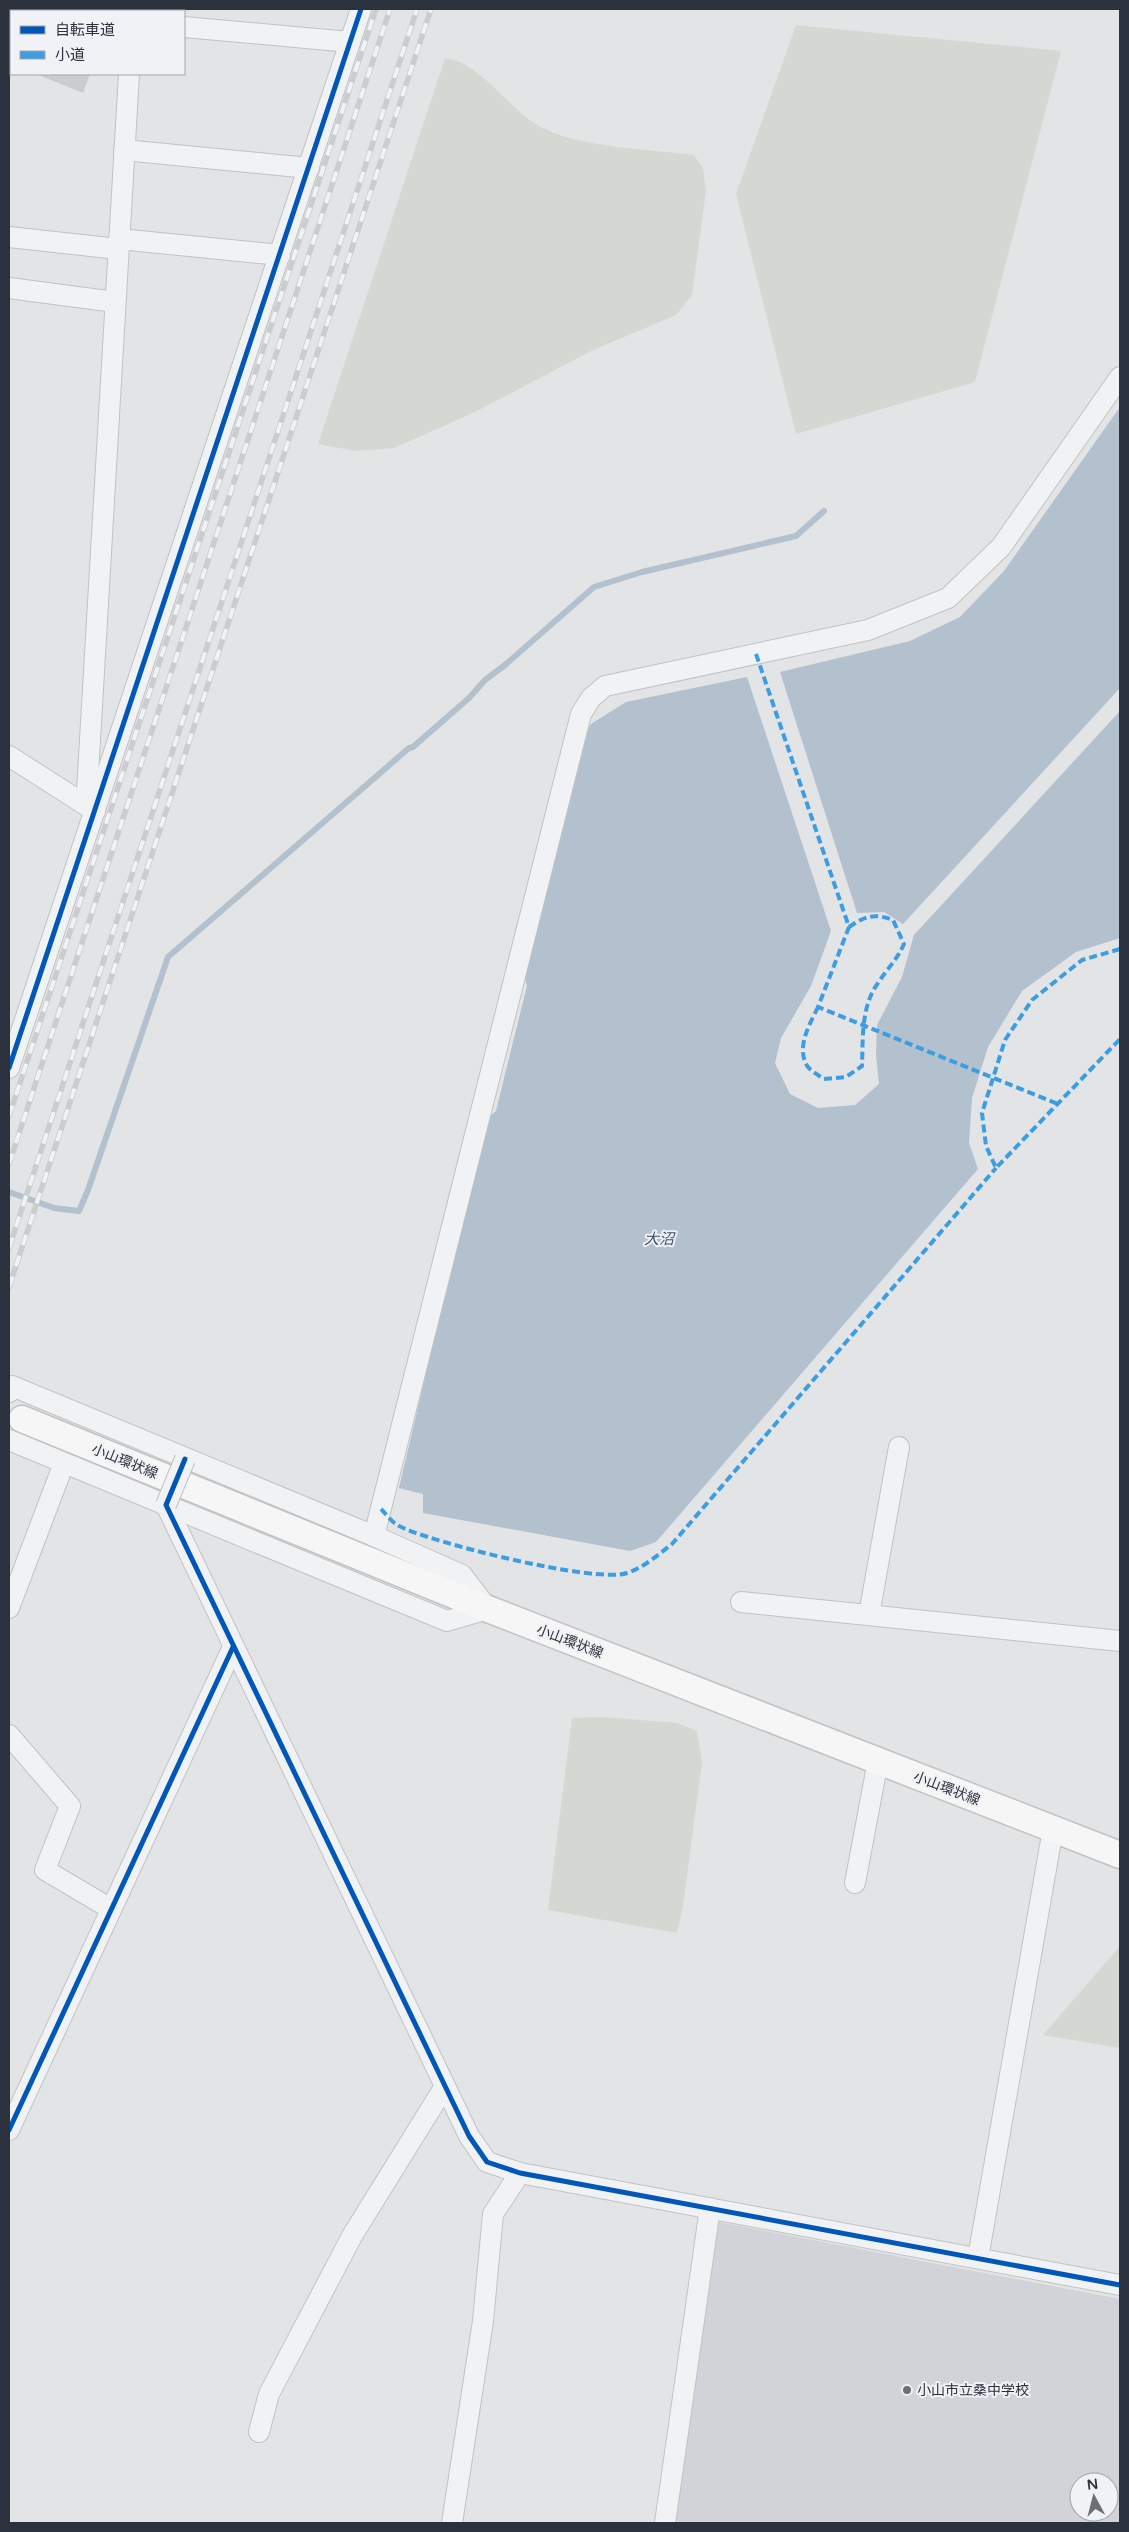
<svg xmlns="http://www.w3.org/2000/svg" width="1129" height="2532" font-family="'Varela Round','Noto Sans JP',sans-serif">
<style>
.built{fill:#d1d3d9;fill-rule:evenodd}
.green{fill:#d3d9d2}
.water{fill:#b3c0ce}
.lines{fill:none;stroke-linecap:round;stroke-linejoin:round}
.stream{stroke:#b3c0ce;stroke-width:6}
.building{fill:#caccce}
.minor-casing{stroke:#c0c2c4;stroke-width:22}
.major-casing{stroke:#bfc1c3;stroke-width:29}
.minor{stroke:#f1f2f3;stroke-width:20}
.major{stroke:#f6f6f6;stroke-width:26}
.rail-casing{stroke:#caccce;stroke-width:5.5}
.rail{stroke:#f0f2f5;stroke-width:4;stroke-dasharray:11;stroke-linecap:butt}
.minor-bridge-casing{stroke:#c0c2c4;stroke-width:22;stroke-linecap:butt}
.minor-bridge{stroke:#f1f2f3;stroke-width:20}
.quiet{stroke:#3d9de3;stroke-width:4;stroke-dasharray:8 4;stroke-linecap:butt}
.cycleway-casing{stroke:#f0f2f5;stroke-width:8}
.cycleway{stroke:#0057b8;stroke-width:5}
.poi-dot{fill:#6b7078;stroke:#f0f2f5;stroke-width:2}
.labels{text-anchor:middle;stroke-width:4;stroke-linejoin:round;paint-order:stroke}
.street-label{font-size:14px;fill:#2b313d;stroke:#f0f2f5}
.poi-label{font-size:14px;fill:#2b313d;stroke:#f0f2f5;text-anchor:start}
.water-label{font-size:15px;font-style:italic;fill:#394f6c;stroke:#f0f2f5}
</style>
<rect width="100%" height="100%" fill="#e2e4e6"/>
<!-- built -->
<path class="built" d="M 719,2222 L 1120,2299 L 1120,2523 L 674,2523 ZM 1079,2482 L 1109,2482 L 1109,2512 L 1079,2512 Z"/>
<!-- green -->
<g class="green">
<path d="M 796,25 L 1061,51 L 975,382 L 796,434 L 736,194 Z"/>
<path d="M 445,58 C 475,61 504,100 527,118 C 534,124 545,129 554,133 C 589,147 654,150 694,155 L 703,168 L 706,191 L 692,295 L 676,315 L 591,351 L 475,412 L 394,448 L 356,451 L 318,444 Z"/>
<path d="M 604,1717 L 677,1723 L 697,1731 L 702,1762 L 683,1906 L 677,1933 L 548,1910 L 572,1718 Z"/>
<path d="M 1120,1946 L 1120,2048 L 1043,2035 Z"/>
</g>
<!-- water -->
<g class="water">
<path d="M 1120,407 L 1120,688 L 903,924 L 884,912 L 857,913 L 780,672 L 910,641 L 960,617 L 1004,571 Z"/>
<path d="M 747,677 L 831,931 L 811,986 L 781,1038 L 775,1063 L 790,1094 L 818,1108 L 855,1105 L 879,1084 L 876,1055 L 877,1025 L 902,977 L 914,935 L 1120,711 L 1120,938 L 1076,952 L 1022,991 L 988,1047 L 972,1098 L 969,1143 L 978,1169 L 656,1542 L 630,1551 L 423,1513 L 423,1494 L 399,1488 L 486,1120 L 496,1111 L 527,986 L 522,969 L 573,754 L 591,724 L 626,702 Z"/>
</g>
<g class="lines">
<!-- stream -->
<path class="stream" d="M 9,1192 L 54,1208 L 79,1211 L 88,1190 L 168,957 L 409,748 L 413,747 L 469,698 L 485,680 L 505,665 L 594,587 L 642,572 L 796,536 L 824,511"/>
</g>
<!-- building -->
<path class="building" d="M 36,74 L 90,74 L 83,93 Z"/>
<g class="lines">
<defs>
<g id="minor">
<path d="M 132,11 L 133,9"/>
<path d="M 184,27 L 350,42"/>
<path d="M 124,150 L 309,168"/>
<path d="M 9,237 L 118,249"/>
<path d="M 119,239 L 280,255"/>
<path d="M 9,288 L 115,302"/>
<path d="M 9,756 L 95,811"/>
<path d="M 95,811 L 87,791 L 129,74"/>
<path d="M 9,1068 L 361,9"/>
<path d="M 9,1392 L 12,1386 L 374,1536 L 462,1575 L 488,1609 L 447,1621 L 9,1440"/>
<path d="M 166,1505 L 445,2086 L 469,2136 L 487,2162 L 520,2173 L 1120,2285"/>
<path d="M 374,1536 L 581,714 L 591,698 L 605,686 L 868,630 L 948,598 L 1001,547 L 1120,377"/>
<path d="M 741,1602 L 1120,1641"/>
<path d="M 9,1608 L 64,1463"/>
<path d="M 869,1615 L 899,1447"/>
<path d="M 9,1735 L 70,1806 L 45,1870 L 111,1909"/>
<path d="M 855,1883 L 878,1761"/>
<path d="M 9,2130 L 233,1647"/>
<path d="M 978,2258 L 1053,1829"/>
<path d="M 259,2432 L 269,2394 L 352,2236 L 445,2086"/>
<path d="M 452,2523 L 483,2321 L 493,2214 L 520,2173"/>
<path d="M 665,2523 L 710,2208"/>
</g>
<path id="major" d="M 22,1419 L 488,1609 L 1120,1855"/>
</defs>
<!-- minor casing -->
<use href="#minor" class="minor-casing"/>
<!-- major casing -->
<use href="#major" class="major-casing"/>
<!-- minor -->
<use href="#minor" class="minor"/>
<!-- major -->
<use href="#major" class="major"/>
<defs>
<g id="rail">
<path d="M 9,1116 L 376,9"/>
<path d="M 9,1164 L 390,9"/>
<path d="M 9,1248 L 417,9"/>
<path d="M 9,1287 L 431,9"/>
</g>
</defs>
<!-- rail casing -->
<use href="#rail" class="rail-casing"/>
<!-- rail -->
<use href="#rail" class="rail"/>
<defs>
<path id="minor-bridge" d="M 166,1505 L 185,1459"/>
</defs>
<!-- minor-bridge casing -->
<use href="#minor-bridge" class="minor-bridge-casing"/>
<!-- minor-bridge -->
<use href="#minor-bridge" class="minor-bridge"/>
<!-- quiet -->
<g class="quiet">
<path d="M 756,654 L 849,927 L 818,1007 L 1058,1104"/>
<path d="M 1120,949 L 1082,960 L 1032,1000 L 1005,1040 L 982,1113 L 986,1146 L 996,1168 L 1120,1039"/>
<path d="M 818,1007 C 810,1024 795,1048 808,1067 C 812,1072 820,1076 824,1079 L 846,1077 L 862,1066 C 863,1038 861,1006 878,983 C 887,969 897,960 904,944 L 893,920 C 874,913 865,916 849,927"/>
<path d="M 381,1509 C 386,1514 391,1521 397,1525 C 428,1542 596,1584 627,1573 C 643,1568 658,1555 672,1544 L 996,1168"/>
</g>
<defs>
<g id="cycleway">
<path d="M 9,1068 L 361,9"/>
<path d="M 185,1459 L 166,1505 L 445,2086 L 469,2136 L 487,2162 L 520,2173 L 1120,2285"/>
<path d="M 9,2130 L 233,1647"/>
</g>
</defs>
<!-- cycleway casing -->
<use href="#cycleway" class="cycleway-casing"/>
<!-- cycleway -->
<use href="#cycleway" class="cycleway"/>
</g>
<!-- markers -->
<circle class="poi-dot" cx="907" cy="2390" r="5"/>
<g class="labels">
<!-- street labels -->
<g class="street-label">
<text transform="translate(125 1461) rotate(22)" y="5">小山環状線</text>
<text transform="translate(570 1641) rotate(21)" y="5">小山環状線</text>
<text transform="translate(947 1788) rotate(21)" y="5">小山環状線</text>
</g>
<!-- poi labels -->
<g class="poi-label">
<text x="917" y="2395">小山市立桑中学校</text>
</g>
<!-- water labels -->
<g class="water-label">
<text x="659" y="1244">大沼</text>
</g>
</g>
<!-- border -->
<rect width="1129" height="2532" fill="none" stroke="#2b313d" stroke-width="20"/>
<!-- legend -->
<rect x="10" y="10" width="175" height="65" fill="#f0f2f5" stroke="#a1a5ab"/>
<rect x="20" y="26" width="25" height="8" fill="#0057b8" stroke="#a1a5ab"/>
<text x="55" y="35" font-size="15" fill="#2b313d">自転車道</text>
<rect x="20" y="51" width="25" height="8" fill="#3d9de3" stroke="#a1a5ab"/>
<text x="55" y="60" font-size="15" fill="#2b313d">小道</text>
<!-- north arrow -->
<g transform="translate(1094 2497) rotate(353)"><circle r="24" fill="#f0f2f5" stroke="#a1a5ab"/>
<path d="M0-4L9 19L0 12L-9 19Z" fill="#6b7078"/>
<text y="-8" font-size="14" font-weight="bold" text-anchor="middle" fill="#2b313d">N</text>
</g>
</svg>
